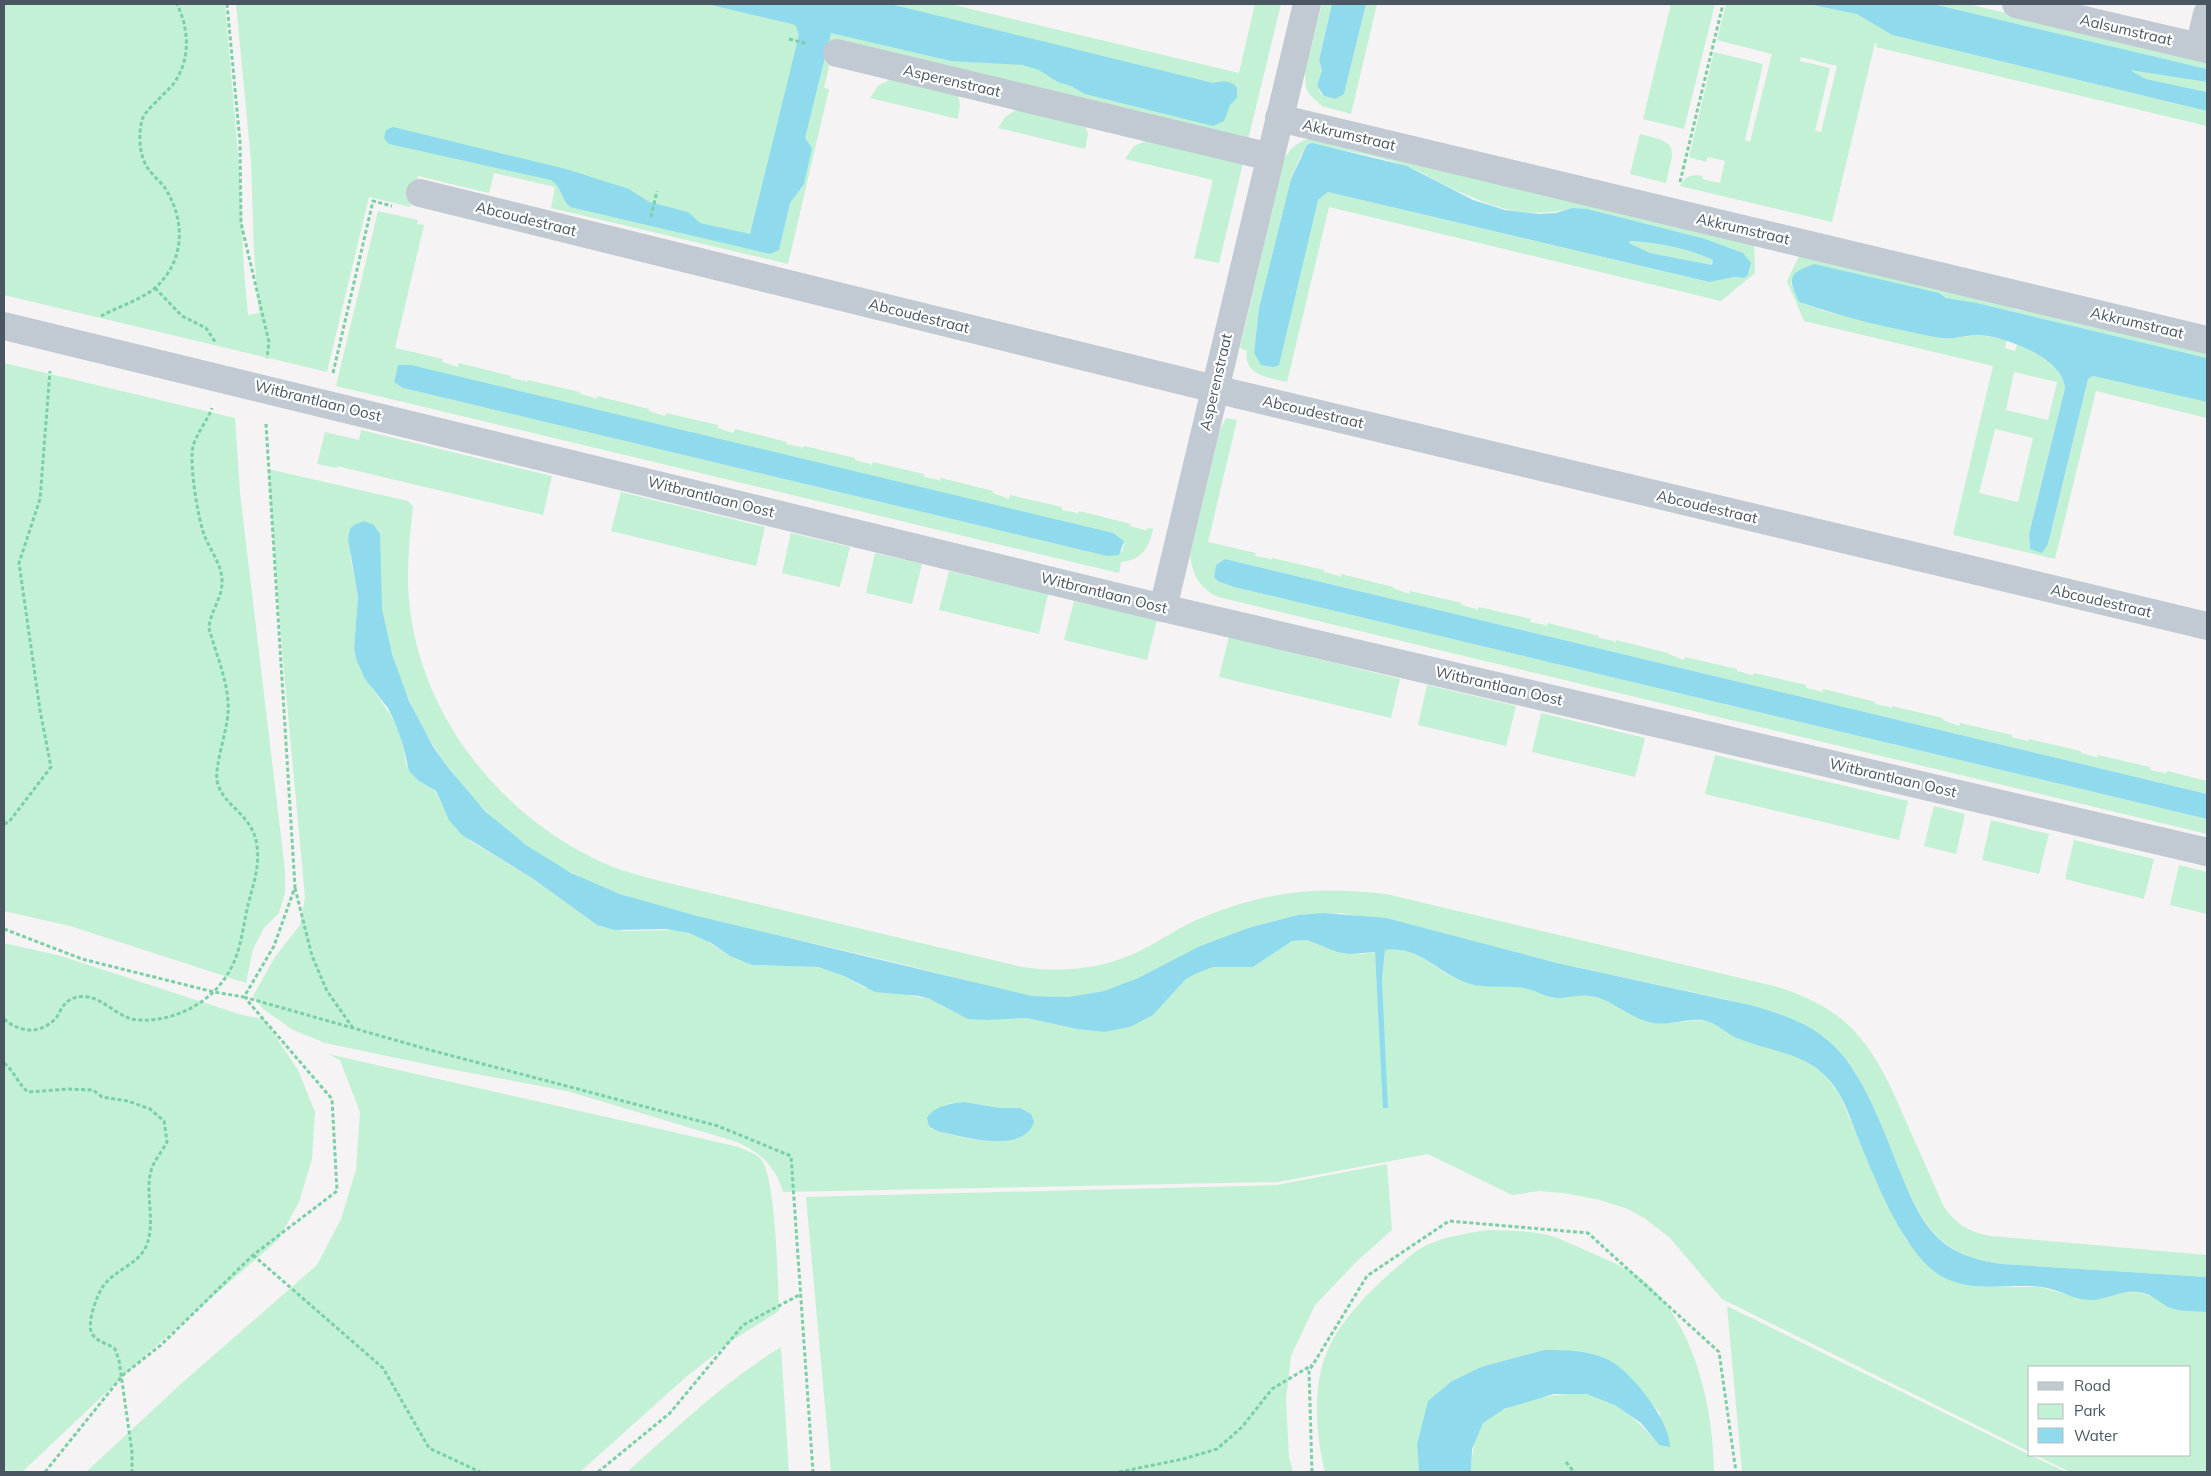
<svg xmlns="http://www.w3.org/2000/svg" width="2211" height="1476" font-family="Mulish,sans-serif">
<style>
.green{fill:#c3f1d5;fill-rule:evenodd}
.water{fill:#90daee;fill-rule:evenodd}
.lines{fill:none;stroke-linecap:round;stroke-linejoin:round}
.path{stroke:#7ad0a6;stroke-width:3;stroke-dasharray:4 2.5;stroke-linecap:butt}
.minor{stroke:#c1cad2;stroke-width:28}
.labels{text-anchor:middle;stroke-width:4.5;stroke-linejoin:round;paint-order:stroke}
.street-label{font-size:15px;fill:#4a5661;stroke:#fff}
</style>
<rect width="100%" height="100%" fill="#f5f3f3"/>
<!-- green -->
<g class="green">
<path d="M 4,4 L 225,4 L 240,177 L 244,272 L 248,315 L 259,313 L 254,252 L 251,161 L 236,4 L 950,4 L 1239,73 L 1255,4 L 1281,4 L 1248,140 L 835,41 L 824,88 L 829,89 L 788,264 L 551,208 L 555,187 L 494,173 L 489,193 L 418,176 L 410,207 L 369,197 L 327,372 L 4,295 Z"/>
<path d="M 1322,4 L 1332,4 L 1319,59 L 1322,70 L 1317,86 L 1320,93 L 1324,96 L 1336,99 L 1344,94 L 1366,4 L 1377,4 L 1351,114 L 1322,106 L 1310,95 L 1306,88 L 1305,71 Z"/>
<path d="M 1671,4 L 1715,4 L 1684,129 L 1643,119 Z"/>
<path d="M 1726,4 C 1768,4 1815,0 1856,13 C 1868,18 1880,29 1892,35 L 2207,111 L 2207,126 L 1876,47 L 1877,44 L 1875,43 L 1832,222 L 1680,186 C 1685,175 1693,174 1703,176 L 1702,179 L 1720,183 L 1725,161 L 1708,157 L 1706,162 L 1689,157 L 1714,52 L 1763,64 L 1745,140 L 1750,142 L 1772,54 L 1717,40 ZM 1801,57 L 1837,66 L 1821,132 L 1815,131 L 1830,68 L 1800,61 Z"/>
<path d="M 1933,4 L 1968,4 L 2207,61 L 2207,69 Z"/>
<path d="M 2128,69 L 2207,82 L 2207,92 L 2146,79 Z"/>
<path d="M 891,79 L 958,95 L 960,104 L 958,119 L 870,98 L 878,86 Z"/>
<path d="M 1018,109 L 1085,126 L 1088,134 L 1085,149 L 998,128 L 1006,116 Z"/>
<path d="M 1640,134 C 1679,143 1675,146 1666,183 L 1630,174 Z"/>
<path d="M 1314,138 L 1754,243 L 1755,273 L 1721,301 L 1329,207 L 1287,382 C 1269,378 1243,375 1247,351 L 1240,348 L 1284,159 C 1291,147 1300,140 1314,138 ZM 1313,144 C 1343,151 1377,155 1406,166 C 1417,169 1427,176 1437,181 C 1481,203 1523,222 1572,208 L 1751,263 L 1749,273 L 1744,278 L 1735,277 L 1708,282 L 1328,192 L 1318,200 L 1254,353 L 1259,308 L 1291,179 L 1301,155 Z"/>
<path d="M 1148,140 L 1244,159 L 1219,263 L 1194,258 L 1213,180 L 1125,159 L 1134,146 Z"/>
<path d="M 378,211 L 418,220 L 417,224 L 424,225 L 395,348 L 443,359 L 442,362 L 458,367 L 459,363 L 511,376 L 511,378 L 526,381 L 526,383 L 528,380 L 580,392 L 580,394 L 595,398 L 596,400 L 597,396 L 649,409 L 649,411 L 665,416 L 666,413 L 718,425 L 718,428 L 733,433 L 735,429 L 787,442 L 786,444 L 801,447 L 801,449 L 804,446 L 855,458 L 855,460 L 870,464 L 871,466 L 873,462 L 924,474 L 924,477 L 939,480 L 940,482 L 941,478 L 993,491 L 993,493 L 1009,499 L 1010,495 L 1062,507 L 1062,510 L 1077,513 L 1077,515 L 1079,511 L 1131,524 L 1130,526 L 1145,530 L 1145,531 L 1148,528 L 1153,529 C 1149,548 1142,560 1121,562 L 1119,573 L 336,386 ZM 398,365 L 1124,544 L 1122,551 L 1107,556 L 403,388 L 394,382 Z"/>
<path d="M 1629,241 C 1658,243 1687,248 1713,260 L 1712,265 L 1650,253 L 1629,243 Z"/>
<path d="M 1800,254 L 2014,306 L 2014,309 L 2024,311 L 2025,309 L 2207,352 L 2207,358 L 1977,303 L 1946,298 L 1939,293 L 1792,277 L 1791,284 L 1799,302 L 1824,311 L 1944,339 L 1980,335 L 2007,340 L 2005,348 L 2015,351 L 2017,344 C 2034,352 2063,366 2065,388 L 2029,534 L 2030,549 L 2048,544 L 2088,379 L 2093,376 L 2207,402 L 2207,418 L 2096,391 L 2055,559 L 1953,535 L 1993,366 L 1804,321 L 1787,281 ZM 2014,372 L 2057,382 L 2048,420 L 2006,410 ZM 1995,429 L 2033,438 L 2018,502 L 1979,493 Z"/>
<path d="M 4,363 L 235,418 L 240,493 L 285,870 L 285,893 L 279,913 L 264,928 L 253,949 L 246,983 L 70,926 L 4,911 Z"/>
<path d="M 1226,418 L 1237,420 L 1208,542 L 1256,553 L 1255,556 L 1270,559 L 1271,561 L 1272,558 L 1324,570 L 1324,572 L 1339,576 L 1340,578 L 1341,574 L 1393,587 L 1393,588 L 1409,594 L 1410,591 L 1462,603 L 1461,605 L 1476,609 L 1476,611 L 1479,607 L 1531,619 L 1530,622 L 1545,625 L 1546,627 L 1548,623 L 1599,636 L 1599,638 L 1614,641 L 1615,644 L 1616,640 L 1668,653 L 1668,654 L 1684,660 L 1685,657 L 1737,669 L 1737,671 L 1752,675 L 1752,676 L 1754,673 L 1806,685 L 1806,688 L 1820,691 L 1822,693 L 1823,689 L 1828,690 L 1875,702 L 1875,704 L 1890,707 L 1890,710 L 1892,706 L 1896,707 L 1943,718 L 1943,720 L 1959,726 L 1960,723 L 2012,735 L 2012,737 L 2027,741 L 2027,742 L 2029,739 L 2081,751 L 2081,753 L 2096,757 L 2096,759 L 2098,755 L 2150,767 L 2150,770 L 2165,773 L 2165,775 L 2167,771 L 2207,781 L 2207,794 L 1225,559 L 1216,565 L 1214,577 L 1234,587 L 2207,819 L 2207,834 L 1218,597 C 1199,588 1193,575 1190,555 L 1220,430 Z"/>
<path d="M 361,430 L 552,476 L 543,515 L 337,466 L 337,468 L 317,464 L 325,432 L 359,440 Z"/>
<path d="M 268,469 L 408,501 L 413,506 C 410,537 406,568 409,600 C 419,711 494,808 591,857 C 612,868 634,874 656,880 L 1022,967 C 1063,973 1103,969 1140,951 C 1162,940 1182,925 1204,917 C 1268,891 1317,886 1386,894 L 1774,986 C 1853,1009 1875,1049 1905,1119 C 1918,1148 1931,1178 1944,1207 C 1956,1224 1970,1233 1991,1236 L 2207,1255 L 2207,1277 L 2002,1264 C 1934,1256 1919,1217 1895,1160 C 1884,1134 1873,1108 1861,1083 L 1854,1070 L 1836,1048 L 1826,1038 L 1801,1023 L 1729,1000 L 1557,963 L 1408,924 L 1340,913 L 1298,915 L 1248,928 L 1200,946 L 1138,978 L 1104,991 L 1068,997 L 1032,996 C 1000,991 969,981 937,973 C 899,963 860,954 821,945 C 746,928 669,914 598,885 C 484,839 402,731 382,610 C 379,587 379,563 380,539 L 377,529 L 350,555 L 358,597 L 354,648 L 356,659 L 372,688 L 394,720 L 403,745 L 406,764 L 419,781 L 435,791 L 445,811 L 470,841 L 532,878 L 597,925 L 624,931 L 678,930 L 700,937 L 730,956 L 752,965 L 818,967 L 844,976 L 865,988 L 930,999 L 988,1020 L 1027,1018 L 1077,1029 L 1104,1032 L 1153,1015 L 1186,979 L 1194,974 L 1213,967 L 1253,967 L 1292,941 L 1307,940 L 1337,952 L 1362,954 L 1375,952 L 1384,1108 L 1382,981 L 1385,950 C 1421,946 1433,971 1464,982 C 1484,989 1501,985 1521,987 C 1535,989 1547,998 1561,998 C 1570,997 1579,994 1588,995 C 1611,997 1627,1018 1650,1022 C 1670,1026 1688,1018 1707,1021 L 1801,1058 L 1823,1073 L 1839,1094 L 1873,1173 L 1906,1240 L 1943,1277 L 1955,1282 L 1981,1287 L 2040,1287 L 2086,1300 L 2104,1298 L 2120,1293 L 2138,1292 L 2156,1298 L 2171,1308 L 2207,1312 L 2207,1472 L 2070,1472 L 2035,1455 L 2190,1455 L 2190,1367 L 2030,1367 L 2030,1452 L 1722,1299 L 1669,1237 L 1644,1218 L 1628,1209 L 1600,1200 L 1563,1193 L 1539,1191 L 1512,1195 L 1428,1154 L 1278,1182 L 783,1192 C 776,1166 759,1151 734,1141 L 567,1091 L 449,1069 L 325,1043 L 293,1030 L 263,1009 L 253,996 L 275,957 L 300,925 L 305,897 L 283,661 ZM 964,1102 L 1000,1108 L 1014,1108 L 1020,1135 C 992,1147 960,1138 931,1129 L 929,1115 L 947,1104 Z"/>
<path d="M 621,492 L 765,527 L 756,566 L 611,531 Z"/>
<path d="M 791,533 L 850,547 L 840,587 L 782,573 Z"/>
<path d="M 875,553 L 922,564 L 912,604 L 866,593 Z"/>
<path d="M 949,571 L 1048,594 L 1039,634 L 939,610 Z"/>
<path d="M 1074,601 L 1157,620 L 1147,660 L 1064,640 Z"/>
<path d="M 1229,637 L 1400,679 L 1391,718 L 1219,677 Z"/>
<path d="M 1427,685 L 1516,706 L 1506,746 L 1418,725 Z"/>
<path d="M 1541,713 L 1645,738 L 1635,777 L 1532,752 Z"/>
<path d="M 1715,755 L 1908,801 L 1899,840 L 1705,794 Z"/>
<path d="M 1934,806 L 1965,814 L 1956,854 L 1924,846 Z"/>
<path d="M 1991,820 L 2049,834 L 2039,874 L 1982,860 Z"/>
<path d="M 2074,840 L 2154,859 L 2144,899 L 2065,879 Z"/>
<path d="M 2179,865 L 2207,872 L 2207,914 L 2170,905 Z"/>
<path d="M 4,943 L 61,956 L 242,1015 L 264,1019 L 298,1070 L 315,1112 L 312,1159 L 299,1202 L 278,1240 L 148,1353 L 22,1472 L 4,1472 Z"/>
<path d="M 328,1054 L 739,1147 C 745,1150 754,1153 760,1158 C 776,1172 778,1285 779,1311 L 733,1340 L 686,1377 L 580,1472 L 86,1472 L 183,1382 L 317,1265 L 341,1219 L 356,1170 L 360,1112 L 340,1060 Z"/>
<path d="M 1387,1164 L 1392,1230 L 1357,1261 L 1315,1305 L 1291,1356 L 1286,1400 L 1289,1457 L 1293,1472 L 831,1472 L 806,1197 L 1277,1185 Z"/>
<path d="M 1487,1230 C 1508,1231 1531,1230 1551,1236 C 1560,1238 1568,1243 1576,1246 C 1599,1257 1627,1266 1647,1283 C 1695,1326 1714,1410 1714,1472 L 1471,1472 C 1472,1456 1473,1439 1482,1425 C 1495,1404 1563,1391 1586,1394 C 1615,1397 1641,1424 1659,1445 L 1660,1413 L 1634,1382 L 1611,1361 L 1544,1350 L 1481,1367 L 1452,1381 L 1417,1445 L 1419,1472 L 1325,1472 C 1317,1440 1313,1399 1322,1366 C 1332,1328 1368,1292 1397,1267 C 1404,1262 1410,1255 1418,1250 C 1439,1237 1463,1234 1487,1230 Z"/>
<path d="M 1727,1306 L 2030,1455 L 2066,1472 L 1742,1472 Z"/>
<path d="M 781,1347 L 789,1472 L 627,1472 C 676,1428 724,1382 781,1347 Z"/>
</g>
<!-- water -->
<g class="water">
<path d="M 707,4 L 890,4 L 1213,83 C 1222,81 1231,80 1237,88 L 1237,98 L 1230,105 L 1224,121 L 1213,126 L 1085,94 L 1071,86 L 1058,82 L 1039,70 L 1023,65 L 951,61 L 831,33 L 805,138 L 812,148 L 804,184 L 790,203 L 779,250 L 770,254 L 570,207 C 561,199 562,187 551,180 L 389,144 L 384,138 L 386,130 L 393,127 L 566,169 L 629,189 L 649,202 L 688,212 L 700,223 L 750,234 L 799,35 L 796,26 L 792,24 Z"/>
<path d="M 1332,4 L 1366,4 L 1344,94 L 1336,99 L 1324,96 L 1317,86 L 1322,70 L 1319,60 Z"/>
<path d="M 1808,4 L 1933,4 L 2207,69 L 2207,82 L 2130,70 L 2146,79 L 2207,92 L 2207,111 L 1892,35 L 1857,14 Z"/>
<path d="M 1312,143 L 1407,166 L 1473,200 L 1505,210 L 1539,214 L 1556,213 L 1572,208 L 1587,209 L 1705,239 L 1743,253 L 1751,263 L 1748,275 L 1744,278 L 1735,277 L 1709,282 L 1328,192 L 1318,200 L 1279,365 L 1274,367 L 1261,365 L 1254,353 L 1259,308 L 1291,179 L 1307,145 ZM 1630,241 C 1659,243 1687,248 1713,260 L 1712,265 L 1650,253 L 1629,243 Z"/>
<path d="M 1814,264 L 1939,293 L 1946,298 L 1977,303 L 2207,358 L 2207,402 L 2093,376 L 2088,379 L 2048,544 L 2042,553 L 2030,549 L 2029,534 L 2065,388 C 2063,358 2004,336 1979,335 C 1966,335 1952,340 1940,338 C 1893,329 1845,318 1799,302 C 1788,278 1787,274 1814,264 Z"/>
<path d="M 398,365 L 411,365 L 1113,533 L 1124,541 L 1119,555 L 1107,556 L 403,388 L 394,382 Z"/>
<path d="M 364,521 L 374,525 L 380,534 L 382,609 L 392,654 L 409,701 L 434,748 L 450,770 L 485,811 L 526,845 L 571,873 L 620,894 L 697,916 L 1032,996 L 1068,997 L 1104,991 L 1138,978 L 1200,946 L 1248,928 L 1298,915 L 1324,913 L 1386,918 L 1557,963 L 1754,1006 C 1784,1015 1815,1025 1837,1049 C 1866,1079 1885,1135 1901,1174 C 1923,1228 1940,1256 2002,1264 L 2207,1277 L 2207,1312 C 2196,1311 2179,1312 2168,1307 C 2158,1301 2150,1293 2138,1292 C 2121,1290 2106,1300 2090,1300 C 2073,1300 2059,1289 2042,1287 C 2008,1283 1973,1294 1941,1276 C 1903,1254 1873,1174 1856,1133 C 1849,1115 1843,1096 1830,1081 C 1806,1052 1770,1052 1737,1038 C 1725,1033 1716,1022 1703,1020 C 1684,1018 1667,1027 1649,1022 C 1627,1017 1612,999 1591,996 C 1579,994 1568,998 1557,998 C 1545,997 1535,990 1524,988 C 1506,985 1488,989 1470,984 C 1437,974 1422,946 1385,950 L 1382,981 L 1388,1108 L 1383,1108 L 1375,952 L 1350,954 L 1337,952 L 1307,940 L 1292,941 L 1253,967 L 1213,967 L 1195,974 L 1186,979 L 1153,1015 L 1130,1027 L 1104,1032 L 1077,1029 L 1027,1018 L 988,1020 L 968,1019 L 930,999 L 919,996 L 875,992 L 844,976 L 818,967 L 752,965 L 730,956 L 711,943 L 689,933 L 666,929 L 615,930 L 597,925 L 532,878 L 462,835 L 449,820 L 436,791 L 419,781 L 409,771 L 403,745 L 394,720 L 388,708 L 365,679 L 356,659 L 354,648 L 358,597 L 348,539 L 350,529 L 354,525 Z"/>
<path d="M 1225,559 L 2207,794 L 2207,819 L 1234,587 L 1218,581 L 1214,577 L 1216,565 Z"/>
<path d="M 964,1102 L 1000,1108 L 1020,1108 L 1031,1114 L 1034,1122 C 1024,1151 976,1140 954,1135 C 946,1133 935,1132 929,1126 L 927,1118 C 934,1106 952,1103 964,1102 Z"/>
<path d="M 1544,1350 C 1567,1350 1588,1350 1609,1360 C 1631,1371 1671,1422 1670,1447 L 1659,1445 L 1641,1423 L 1615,1405 L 1587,1394 L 1554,1394 L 1504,1409 L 1483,1423 L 1472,1449 L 1471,1472 L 1419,1472 L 1417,1445 L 1428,1401 L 1452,1381 L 1481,1367 Z"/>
</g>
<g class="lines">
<!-- path -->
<g class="path">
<path d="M 227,4 L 240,142 L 241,223 L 269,342 L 267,358"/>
<path d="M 789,39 L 808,44"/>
<path d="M 1680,182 L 1723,4"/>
<path d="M 651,217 L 657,191"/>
<path d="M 155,288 L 182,316 L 206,328 L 216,343"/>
<path d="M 101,316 C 118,307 140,300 155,288 C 185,261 186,221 165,188 C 161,182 154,177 150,171 C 139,158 138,136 142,120 C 144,113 153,105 158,100 C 163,94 170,89 174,83 C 191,59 189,29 177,4"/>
<path d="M 333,373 L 373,201 L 392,206"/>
<path d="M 4,824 L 9,822 L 51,767 L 40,710 L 19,563 L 40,499 L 50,371"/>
<path d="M 295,888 L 312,956 L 327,991 L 353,1028"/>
<path d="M 4,929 L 82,959 L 214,992 L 244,997 L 274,946 L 295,887 L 266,424"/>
<path d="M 244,997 L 430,1050 L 718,1126 L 791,1156 L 813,1472"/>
<path d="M 4,1019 C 19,1032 38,1035 54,1020 C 59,1016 60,1009 64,1005 C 72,995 85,995 95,999 C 110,1005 123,1020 139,1020 C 175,1022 213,1002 230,970 C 241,951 243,926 248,905 C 253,885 260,866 257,846 C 253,813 221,806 217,780 C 215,764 227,731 228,713 C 230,685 216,655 209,628 C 210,611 223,598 222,580 C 222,566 211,551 205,537 C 198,520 189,464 193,446 C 197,433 207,421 212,408"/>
<path d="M 4,1063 C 15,1072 18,1084 28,1092 L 69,1089 L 93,1090 L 102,1097 L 128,1101 L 150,1109 L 164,1121 L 167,1142 C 161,1153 152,1163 150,1175 C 146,1195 155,1223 147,1244 C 140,1264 116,1269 104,1285 C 97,1294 85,1326 93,1335 C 99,1343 108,1343 115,1349 L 119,1360 L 132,1452 L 132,1472"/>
<path d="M 253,1255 L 383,1368 L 429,1448 L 480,1472"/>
<path d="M 1566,1462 L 1574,1472"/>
<path d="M 45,1472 L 123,1375 L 161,1345 L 253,1255 L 337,1191 L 332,1099 L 246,999"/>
<path d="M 598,1472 L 670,1413 L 743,1325 L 801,1294"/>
<path d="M 1119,1472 L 1183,1459 L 1217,1449 L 1242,1427 L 1272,1389 L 1312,1365"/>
<path d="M 1312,1472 L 1309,1371 L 1367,1276 L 1449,1221 L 1588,1233 L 1719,1352 L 1736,1472"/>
</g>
<!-- minor -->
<g class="minor">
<path d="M 2016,4 L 2207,49"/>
<path d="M 2199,47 L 2207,14"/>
<path d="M 837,53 L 1270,157"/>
<path d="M 1279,118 L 2207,340"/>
<path d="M 420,193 L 1215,389 L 2207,626"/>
<path d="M 4,326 L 1163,608 L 2207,852"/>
<path d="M 1163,608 L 1307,4"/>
</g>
</g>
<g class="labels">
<!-- street labels -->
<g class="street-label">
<text transform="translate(2126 30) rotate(13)" y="5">Aalsumstraat</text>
<text transform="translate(952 81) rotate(13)" y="5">Asperenstraat</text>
<text transform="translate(1349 135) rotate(13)" y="5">Akkrumstraat</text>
<text transform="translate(526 219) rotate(14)" y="5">Abcoudestraat</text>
<text transform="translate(1743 229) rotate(13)" y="5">Akkrumstraat</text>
<text transform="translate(919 316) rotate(14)" y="5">Abcoudestraat</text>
<text transform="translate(2137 323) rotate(13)" y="5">Akkrumstraat</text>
<text transform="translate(1216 382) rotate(-77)" y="5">Asperenstraat</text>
<text transform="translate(318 401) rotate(14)" y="5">Witbrantlaan Oost</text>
<text transform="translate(1313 412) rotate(13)" y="5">Abcoudestraat</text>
<text transform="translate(711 497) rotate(14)" y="5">Witbrantlaan Oost</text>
<text transform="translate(1707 507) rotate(13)" y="5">Abcoudestraat</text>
<text transform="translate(1104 593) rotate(14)" y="5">Witbrantlaan Oost</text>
<text transform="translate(2101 601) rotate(13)" y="5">Abcoudestraat</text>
<text transform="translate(1499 686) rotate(13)" y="5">Witbrantlaan Oost</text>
<text transform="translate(1893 778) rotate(13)" y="5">Witbrantlaan Oost</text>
</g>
</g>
<!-- border -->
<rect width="2211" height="1476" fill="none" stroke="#4a5661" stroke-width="10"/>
<!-- legend -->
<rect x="2028" y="1366" width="162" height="90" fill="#ffffff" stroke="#b7bbc0"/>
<rect x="2038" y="1382" width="25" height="8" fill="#c1cad2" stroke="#b7bbc0"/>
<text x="2074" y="1391" font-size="15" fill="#4a5661">Road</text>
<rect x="2038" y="1404" width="25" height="15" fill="#c3f1d5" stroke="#b7bbc0"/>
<text x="2074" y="1416" font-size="15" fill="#4a5661">Park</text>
<rect x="2038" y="1428" width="25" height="15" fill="#90daee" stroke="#b7bbc0"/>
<text x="2074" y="1441" font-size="15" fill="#4a5661">Water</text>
</svg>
